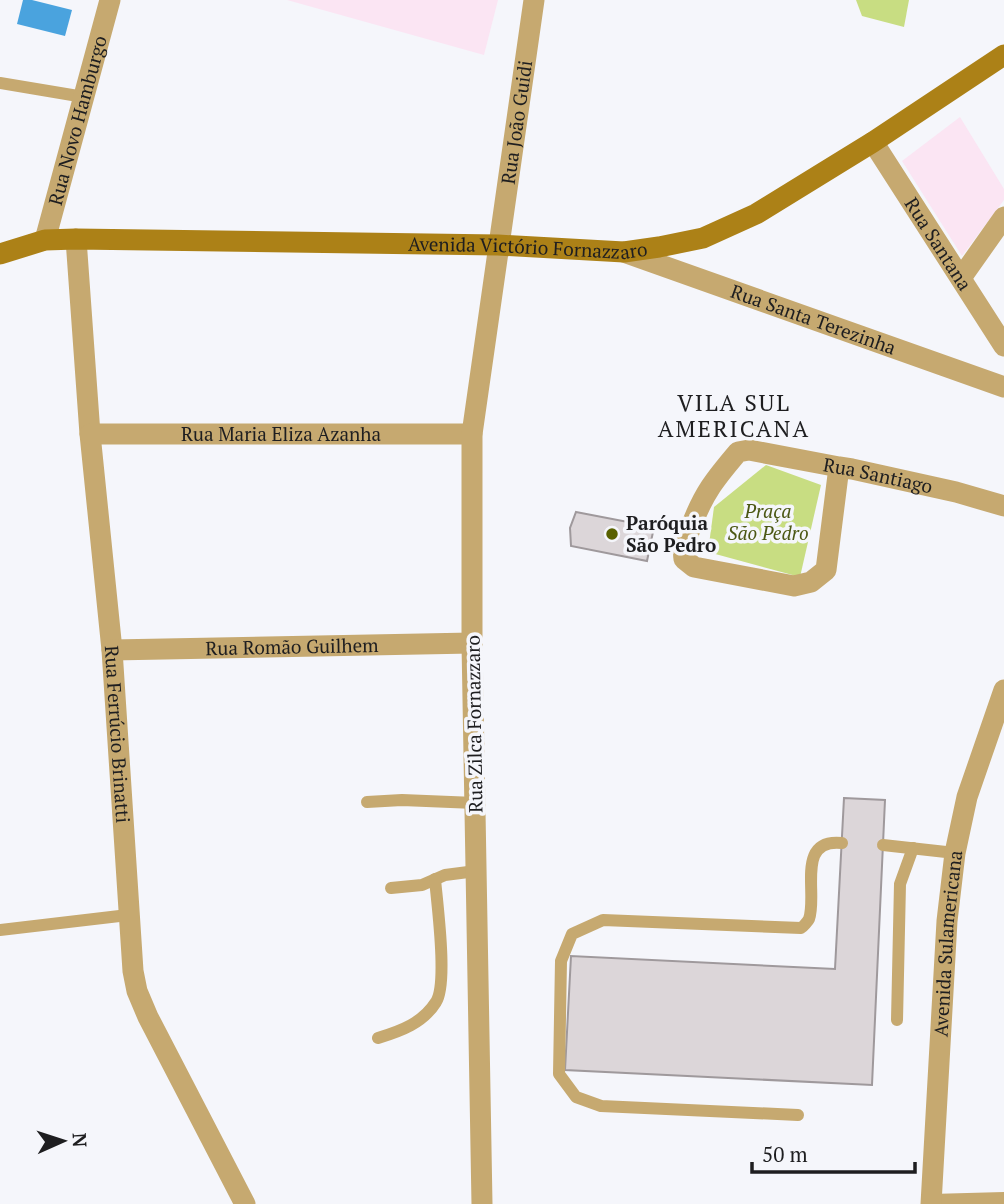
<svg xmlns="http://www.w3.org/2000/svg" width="1004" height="1204" font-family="'PT Serif',serif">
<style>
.education{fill:#fbe5f3}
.green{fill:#c8dd82}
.water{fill:#4aa3de}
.building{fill:#dcd6d9;stroke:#9f999c;stroke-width:2}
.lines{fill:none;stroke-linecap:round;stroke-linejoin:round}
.lane{stroke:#c6a970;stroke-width:12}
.street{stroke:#c6a970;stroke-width:21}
.secondary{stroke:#ac8117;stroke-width:21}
.poi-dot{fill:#596100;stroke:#f5f6fb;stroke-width:2.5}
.labels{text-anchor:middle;stroke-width:7;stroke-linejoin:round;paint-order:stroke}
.street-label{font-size:19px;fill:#1e1e20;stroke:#f5f6fb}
.park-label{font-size:19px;font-style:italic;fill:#4c5815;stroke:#f5f6fb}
.poi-label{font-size:19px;font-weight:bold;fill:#1e1e20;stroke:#f5f6fb;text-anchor:start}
.quarter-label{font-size:23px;letter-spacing:2px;fill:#1e1e20;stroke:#f5f6fb}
</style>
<rect width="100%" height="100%" fill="#f5f6fb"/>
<!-- education -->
<g class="education">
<path d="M 287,0 L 498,0 L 484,55 Z"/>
<path d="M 960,117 L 1004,189 L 1004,200 L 962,256 L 902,161 Z"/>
</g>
<!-- green -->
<g class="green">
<path d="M 856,0 L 909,0 L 904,27 L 862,16 Z"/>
<path d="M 766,465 L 821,485 L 800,577 L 708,552 L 714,507 Z"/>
</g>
<!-- water -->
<path class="water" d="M 23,0 L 32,0 L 72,10 L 65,36 L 17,24 Z"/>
<!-- building -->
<g class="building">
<path d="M 576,512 L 654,527 L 647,561 L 571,546 L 570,528 Z"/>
<path d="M 844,798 L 885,800 L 872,1085 L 565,1070 L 571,956 L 835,969 Z"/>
</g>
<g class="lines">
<!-- lane -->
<g class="lane">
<path d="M 0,83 L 84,97"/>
<path d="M 367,802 L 402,800 L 475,803"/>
<path d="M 883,845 L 955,853"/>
<path d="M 391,888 L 422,885 L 445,875 L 476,871"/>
<path d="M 0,930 L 128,915"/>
<path d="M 897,1020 L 900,884 L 913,848"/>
<path d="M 378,1038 C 401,1031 423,1023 436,1002 C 448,984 437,903 435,879"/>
<path d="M 798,1115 L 601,1106 L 576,1097 L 559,1074 L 561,961 L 572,934 L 603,920 L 801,928 C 803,927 808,921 809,919 C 818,894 795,838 842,843"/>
<path d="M 931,1200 L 1004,1198"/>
</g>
<!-- street -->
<g class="street">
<path id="s1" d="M 873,142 L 1004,346"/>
<path id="s2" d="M 76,239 L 90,434 L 112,650 L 133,971 L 137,991 L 148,1017 L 245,1204"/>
<path id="s3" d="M 45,240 L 110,0"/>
<path id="s4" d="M 624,252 L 1004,387"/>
<path d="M 961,278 L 1004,217"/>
<path id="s5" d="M 90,434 L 472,434"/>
<path id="s6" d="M 839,467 L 826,570 L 811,582 L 794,586 L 694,567 L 684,559 C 682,547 687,538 691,527 C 703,494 715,479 738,452 L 749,450 L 839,467 L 852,469 L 956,492 L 1004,506"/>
<path id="s7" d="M 112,650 L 472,643"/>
<path id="s8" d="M 482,1204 L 472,643 L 472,434 L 534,0"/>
<path id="s9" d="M 931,1204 L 947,921 L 955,853 L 967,797 L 1004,690"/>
</g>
<!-- secondary -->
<path class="secondary" id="s10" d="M 0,254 L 45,240 L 76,239 L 498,245 L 624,252 L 659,247 L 703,238 L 756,214 L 873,142 L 1004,55"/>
</g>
<!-- markers -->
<circle class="poi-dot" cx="612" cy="534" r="7"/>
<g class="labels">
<!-- street labels -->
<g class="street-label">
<text dy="7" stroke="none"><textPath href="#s3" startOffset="124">Rua Novo Hamburgo</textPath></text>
<text dy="7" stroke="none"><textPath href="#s8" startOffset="1085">Rua João Guidi</textPath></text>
<text dy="7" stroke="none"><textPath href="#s1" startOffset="121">Rua Santana</textPath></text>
<text dy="7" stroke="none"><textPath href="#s10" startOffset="530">Avenida Victório Fornazzaro</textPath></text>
<text dy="7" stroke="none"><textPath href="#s4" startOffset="201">Rua Santa Terezinha</textPath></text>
<text dy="7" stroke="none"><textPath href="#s5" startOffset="191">Rua Maria Eliza Azanha</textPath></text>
<text dy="7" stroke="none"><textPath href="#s6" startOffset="520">Rua Santiago</textPath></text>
<text dy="7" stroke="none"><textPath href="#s7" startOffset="180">Rua Romão Guilhem</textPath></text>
<text transform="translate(474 724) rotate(-91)" y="7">Rua Zilca Fornazzaro</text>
<text dy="7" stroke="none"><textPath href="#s2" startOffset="497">Rua Ferrúcio Brinatti</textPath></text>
<text dy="7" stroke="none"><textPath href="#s9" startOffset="261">Avenida Sulamericana</textPath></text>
</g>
<!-- park labels -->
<g class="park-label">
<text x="768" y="518">Praça<tspan x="768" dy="22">São Pedro</tspan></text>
</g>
<!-- poi labels -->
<g class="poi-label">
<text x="626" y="530">Paróquia<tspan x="626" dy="22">São Pedro</tspan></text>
</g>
<!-- quarter labels -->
<g class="quarter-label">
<text x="734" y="411">VILA SUL<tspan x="734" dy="26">AMERICANA</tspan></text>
</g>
</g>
<!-- north arrow -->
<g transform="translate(63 1141) rotate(87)" stroke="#f5f6fb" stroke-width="5" paint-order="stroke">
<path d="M0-5L12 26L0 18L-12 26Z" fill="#1e1e20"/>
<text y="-10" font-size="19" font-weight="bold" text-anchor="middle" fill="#1e1e20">N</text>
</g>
<!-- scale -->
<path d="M752 1162v10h163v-10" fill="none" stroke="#1e1e20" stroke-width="3.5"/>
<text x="762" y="1162" font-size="21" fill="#1e1e20" stroke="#f5f6fb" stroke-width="5" paint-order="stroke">50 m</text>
</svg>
